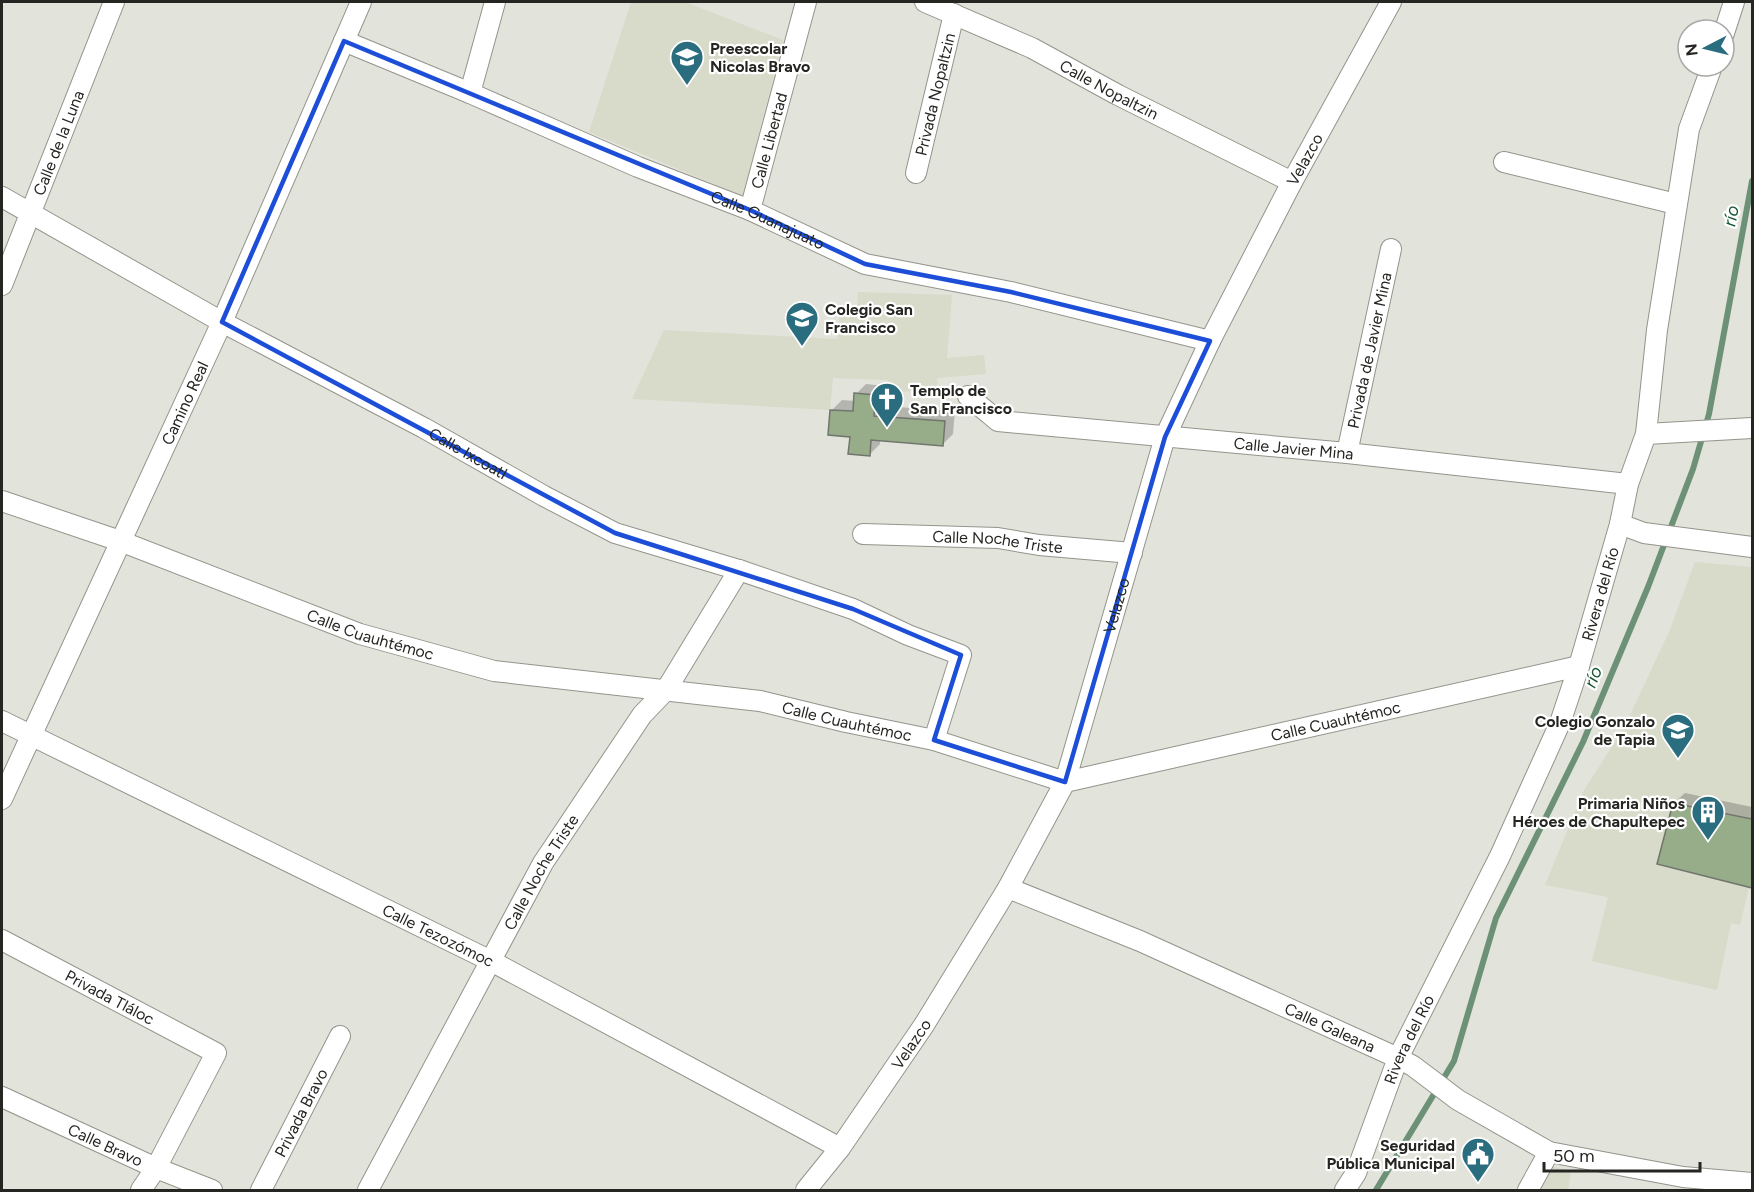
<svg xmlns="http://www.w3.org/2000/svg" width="1754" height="1192" font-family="Figtree,sans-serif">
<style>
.built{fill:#d8daca}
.shadow{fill:#0003}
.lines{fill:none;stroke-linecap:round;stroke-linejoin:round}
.stream{stroke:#6c9177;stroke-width:6}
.building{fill:#97ac88;stroke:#71756e;stroke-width:1.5}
.street-casing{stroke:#94948c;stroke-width:22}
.street{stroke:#fff;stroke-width:20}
.marked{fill:none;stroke:#1d4ed8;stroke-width:4.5;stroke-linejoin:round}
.labels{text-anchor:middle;stroke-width:4.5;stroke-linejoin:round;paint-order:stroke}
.poi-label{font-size:16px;font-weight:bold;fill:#252522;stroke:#fff;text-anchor:start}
.street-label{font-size:16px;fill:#252522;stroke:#fff}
.water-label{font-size:18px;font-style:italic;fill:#175633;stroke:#fff}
</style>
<rect width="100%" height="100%" fill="#e2e3da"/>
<!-- built -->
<g class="built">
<path d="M 631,2 L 685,2 L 783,40 L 743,196 L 589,132 Z"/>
<path d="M 858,292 L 952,295 L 947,358 L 984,355 L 986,374 L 937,378 L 938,390 L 889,392 L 888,380 L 833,378 L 830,410 L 632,399 L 664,330 L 837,339 L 840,308 L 857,309 Z"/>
<path d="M 1695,562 L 1752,567 L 1752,819 L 1673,803 L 1657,864 L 1749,887 L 1740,925 L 1731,923 L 1717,990 L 1592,961 L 1608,897 L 1545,885 L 1584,790 L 1624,728 L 1669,632 Z"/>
<path d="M 1546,1165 L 1571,1171 L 1568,1190 L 1533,1190 Z"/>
</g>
<!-- shadow -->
<g class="shadow">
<path d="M 866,384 L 885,386 L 884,406 L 955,411 L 953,434 L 943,444 L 880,439 L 880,444 L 870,454 L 832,410 L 842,400 L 855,401 L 856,394 Z"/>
<path d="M 1685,793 L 1752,807 L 1752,886 L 1659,863 L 1674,803 Z"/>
</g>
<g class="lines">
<!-- stream -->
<path class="stream" d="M 1376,1190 L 1454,1061 L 1496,918 L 1583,742 L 1648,587 L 1693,469 L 1709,414 L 1752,181"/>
</g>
<!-- building -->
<g class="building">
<path d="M 854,393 L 876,395 L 874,416 L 945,421 L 943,446 L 871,440 L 870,456 L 848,454 L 850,437 L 828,435 L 830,410 L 853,411 Z"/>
<path d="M 1673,803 L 1752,819 L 1752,888 L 1657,864 Z"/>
</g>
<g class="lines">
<defs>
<g id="street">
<path id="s1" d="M 925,2 L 1032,48 L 1118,95 L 1292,182"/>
<path d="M 1724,33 L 1734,2"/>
<path id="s2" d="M 344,41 L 470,93 L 638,167 L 750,210 L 865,264 L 1011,292 L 1210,341"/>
<path d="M 470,93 L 495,2"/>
<path d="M 1504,162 L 1676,204"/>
<path id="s3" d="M 916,173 L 954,14"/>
<path id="s4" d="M 2,197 L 222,322 L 424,428 L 544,496 L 615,533 L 739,570 L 853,609 L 908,635 L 961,655 L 934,740"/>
<path id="s5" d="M 750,210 L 806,2"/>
<path id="s6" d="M 2,285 L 114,2"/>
<path id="s7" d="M 968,396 L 998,421 L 1347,453 L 1628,484"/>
<path d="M 1646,434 L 1752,428"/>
<path id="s8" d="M 1347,453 L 1391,249"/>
<path id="s9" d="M 2,501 L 120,541 L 360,634 L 494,671 L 760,701 L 846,722 L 934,740 L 1065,782 L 1579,666"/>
<path d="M 1620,524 L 1644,533 L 1752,547"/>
<path id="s10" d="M 863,534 L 998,538 L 1039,545 L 1132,553"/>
<path id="s11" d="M 2,721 L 491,961 L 840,1148"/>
<path id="s12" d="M 2,799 L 222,322 L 361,2"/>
<path id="s13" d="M 1008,888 L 1140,941 L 1398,1058 L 1413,1066 L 1458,1100 L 1549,1152 L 1683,1177 L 1752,1183"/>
<path id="s14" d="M 2,940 L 216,1053 L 156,1168 L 141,1190"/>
<path id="s15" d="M 2,1097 L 156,1168 L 212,1190"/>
<path id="s16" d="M 261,1190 L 340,1036"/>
<path id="s17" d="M 368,1190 L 543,863 L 642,715 L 666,690 L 739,570"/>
<path id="s18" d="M 806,1190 L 840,1148 L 924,1025 L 1008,888 L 1065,782 L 1165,437 L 1210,341 L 1292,182 L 1391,2"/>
<path id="s19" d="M 1345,1190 L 1356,1173 L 1398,1058 L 1500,856 L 1560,723 L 1579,666 L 1620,524 L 1628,484 L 1646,434 L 1657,330 L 1689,129 L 1712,66"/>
<path d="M 1528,1190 L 1549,1152"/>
</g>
</defs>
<!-- street casing -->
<use href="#street" class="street-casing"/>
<!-- street -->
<use href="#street" class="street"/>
</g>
<!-- marked area -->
<path class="marked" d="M 344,41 L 750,210 L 865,264 L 1011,292 L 1210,341 L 1165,437 L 1065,782 L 934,740 L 961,655 L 853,609 L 615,533 L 222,322 Z"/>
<!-- icons -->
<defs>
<symbol id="school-pin" viewBox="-11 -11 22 30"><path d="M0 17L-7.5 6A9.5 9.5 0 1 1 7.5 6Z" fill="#2a6d7f" stroke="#fff"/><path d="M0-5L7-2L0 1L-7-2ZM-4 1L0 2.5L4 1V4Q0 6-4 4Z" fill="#fff"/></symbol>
<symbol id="church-pin" viewBox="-11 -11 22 30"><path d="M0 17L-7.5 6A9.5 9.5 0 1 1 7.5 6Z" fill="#2a6d7f" stroke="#fff"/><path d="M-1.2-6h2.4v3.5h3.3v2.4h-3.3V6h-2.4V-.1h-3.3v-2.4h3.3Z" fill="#fff"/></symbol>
<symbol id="building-pin" viewBox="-11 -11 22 30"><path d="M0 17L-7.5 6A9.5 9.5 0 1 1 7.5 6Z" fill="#2a6d7f" stroke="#fff"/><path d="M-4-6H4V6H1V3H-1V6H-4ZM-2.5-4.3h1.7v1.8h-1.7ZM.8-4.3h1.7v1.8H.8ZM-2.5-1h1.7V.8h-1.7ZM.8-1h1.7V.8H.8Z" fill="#fff"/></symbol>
<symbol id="civic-pin" viewBox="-11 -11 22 30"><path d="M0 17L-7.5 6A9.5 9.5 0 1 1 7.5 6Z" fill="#2a6d7f" stroke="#fff"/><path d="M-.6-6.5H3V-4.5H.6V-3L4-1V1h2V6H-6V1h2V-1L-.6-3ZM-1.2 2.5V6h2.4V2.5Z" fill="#fff"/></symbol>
</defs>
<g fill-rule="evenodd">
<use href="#school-pin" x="668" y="38" width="38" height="52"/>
<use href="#school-pin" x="783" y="299" width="38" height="52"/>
<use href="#church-pin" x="868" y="380" width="38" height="52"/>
<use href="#school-pin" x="1659" y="711" width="38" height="52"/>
<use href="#building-pin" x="1689" y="793" width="38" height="52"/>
<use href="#civic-pin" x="1459" y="1135" width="38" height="52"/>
</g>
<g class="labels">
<!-- poi labels -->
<g class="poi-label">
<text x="710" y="54">Preescolar<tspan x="710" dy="18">Nicolas Bravo</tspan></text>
<text x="825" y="315">Colegio San<tspan x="825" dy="18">Francisco</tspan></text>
<text x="910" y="396">Templo de<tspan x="910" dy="18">San Francisco</tspan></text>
<text x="1655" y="727" text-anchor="end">Colegio Gonzalo<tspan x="1655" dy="18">de Tapia</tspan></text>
<text x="1685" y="809" text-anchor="end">Primaria Niños<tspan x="1685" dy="18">Héroes de Chapultepec</tspan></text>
<text x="1455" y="1151" text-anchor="end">Seguridad<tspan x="1455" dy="18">Pública Municipal</tspan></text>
</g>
<!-- street labels -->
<g class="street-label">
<text dy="6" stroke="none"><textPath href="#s1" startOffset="204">Calle Nopaltzin</textPath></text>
<text dy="6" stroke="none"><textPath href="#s3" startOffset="81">Privada Nopaltzin</textPath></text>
<text dy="6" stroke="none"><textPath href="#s5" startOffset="72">Calle Libertad</textPath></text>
<text dy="6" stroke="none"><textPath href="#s6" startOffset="153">Calle de la Luna</textPath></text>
<text dy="6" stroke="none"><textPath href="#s18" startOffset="1154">Velazco</textPath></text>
<text dy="6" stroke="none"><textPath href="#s2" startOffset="460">Calle Guanajuato</textPath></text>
<text dy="6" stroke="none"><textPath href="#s8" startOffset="105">Privada de Javier Mina</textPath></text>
<text dy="6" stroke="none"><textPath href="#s12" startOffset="436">Camino Real</textPath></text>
<text dy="6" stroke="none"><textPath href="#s7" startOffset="336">Calle Javier Mina</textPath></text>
<text dy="6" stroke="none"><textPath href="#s4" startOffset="532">Calle Ixcoatl</textPath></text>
<text dy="6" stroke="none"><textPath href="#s10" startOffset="135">Calle Noche Triste</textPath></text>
<text dy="6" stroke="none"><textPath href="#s19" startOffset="650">Rivera del Río</textPath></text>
<text dy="6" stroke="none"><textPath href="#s18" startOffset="668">Velazco</textPath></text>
<text dy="6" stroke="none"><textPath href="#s9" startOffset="392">Calle Cuauhtémoc</textPath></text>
<text dy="6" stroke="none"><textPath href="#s9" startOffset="878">Calle Cuauhtémoc</textPath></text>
<text dy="6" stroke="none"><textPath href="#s9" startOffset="1382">Calle Cuauhtémoc</textPath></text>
<text dy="6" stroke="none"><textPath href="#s17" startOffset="362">Calle Noche Triste</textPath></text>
<text dy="6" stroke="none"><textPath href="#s11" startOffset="486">Calle Tezozómoc</textPath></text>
<text dy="6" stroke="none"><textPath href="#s14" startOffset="122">Privada Tláloc</textPath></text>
<text dy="6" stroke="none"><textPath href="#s13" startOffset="351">Calle Galeana</textPath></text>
<text dy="6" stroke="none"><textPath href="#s19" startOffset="164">Rivera del Río</textPath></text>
<text dy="6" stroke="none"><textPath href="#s18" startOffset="180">Velazco</textPath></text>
<text dy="6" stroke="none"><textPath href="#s16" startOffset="87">Privada Bravo</textPath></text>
<text dy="6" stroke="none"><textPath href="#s15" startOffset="114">Calle Bravo</textPath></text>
</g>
<!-- water labels -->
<g class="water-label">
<text transform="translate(1731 216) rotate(-80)" y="6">río</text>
<text transform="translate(1593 677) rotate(-68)" y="6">río</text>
</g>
</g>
<!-- border -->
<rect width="1754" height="1192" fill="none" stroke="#252522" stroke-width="6"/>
<!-- north arrow -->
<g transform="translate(1706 48) rotate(263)"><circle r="28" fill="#ffffff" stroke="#a8a8a7" stroke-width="1.5"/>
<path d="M0-4.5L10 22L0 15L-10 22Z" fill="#2a6d7f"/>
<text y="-9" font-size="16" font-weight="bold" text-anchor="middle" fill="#252522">N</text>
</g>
<!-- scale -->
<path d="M1544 1162v9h156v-9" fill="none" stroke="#252522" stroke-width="3"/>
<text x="1553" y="1162" font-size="18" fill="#252522" stroke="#ffffff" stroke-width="4.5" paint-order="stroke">50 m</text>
</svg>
